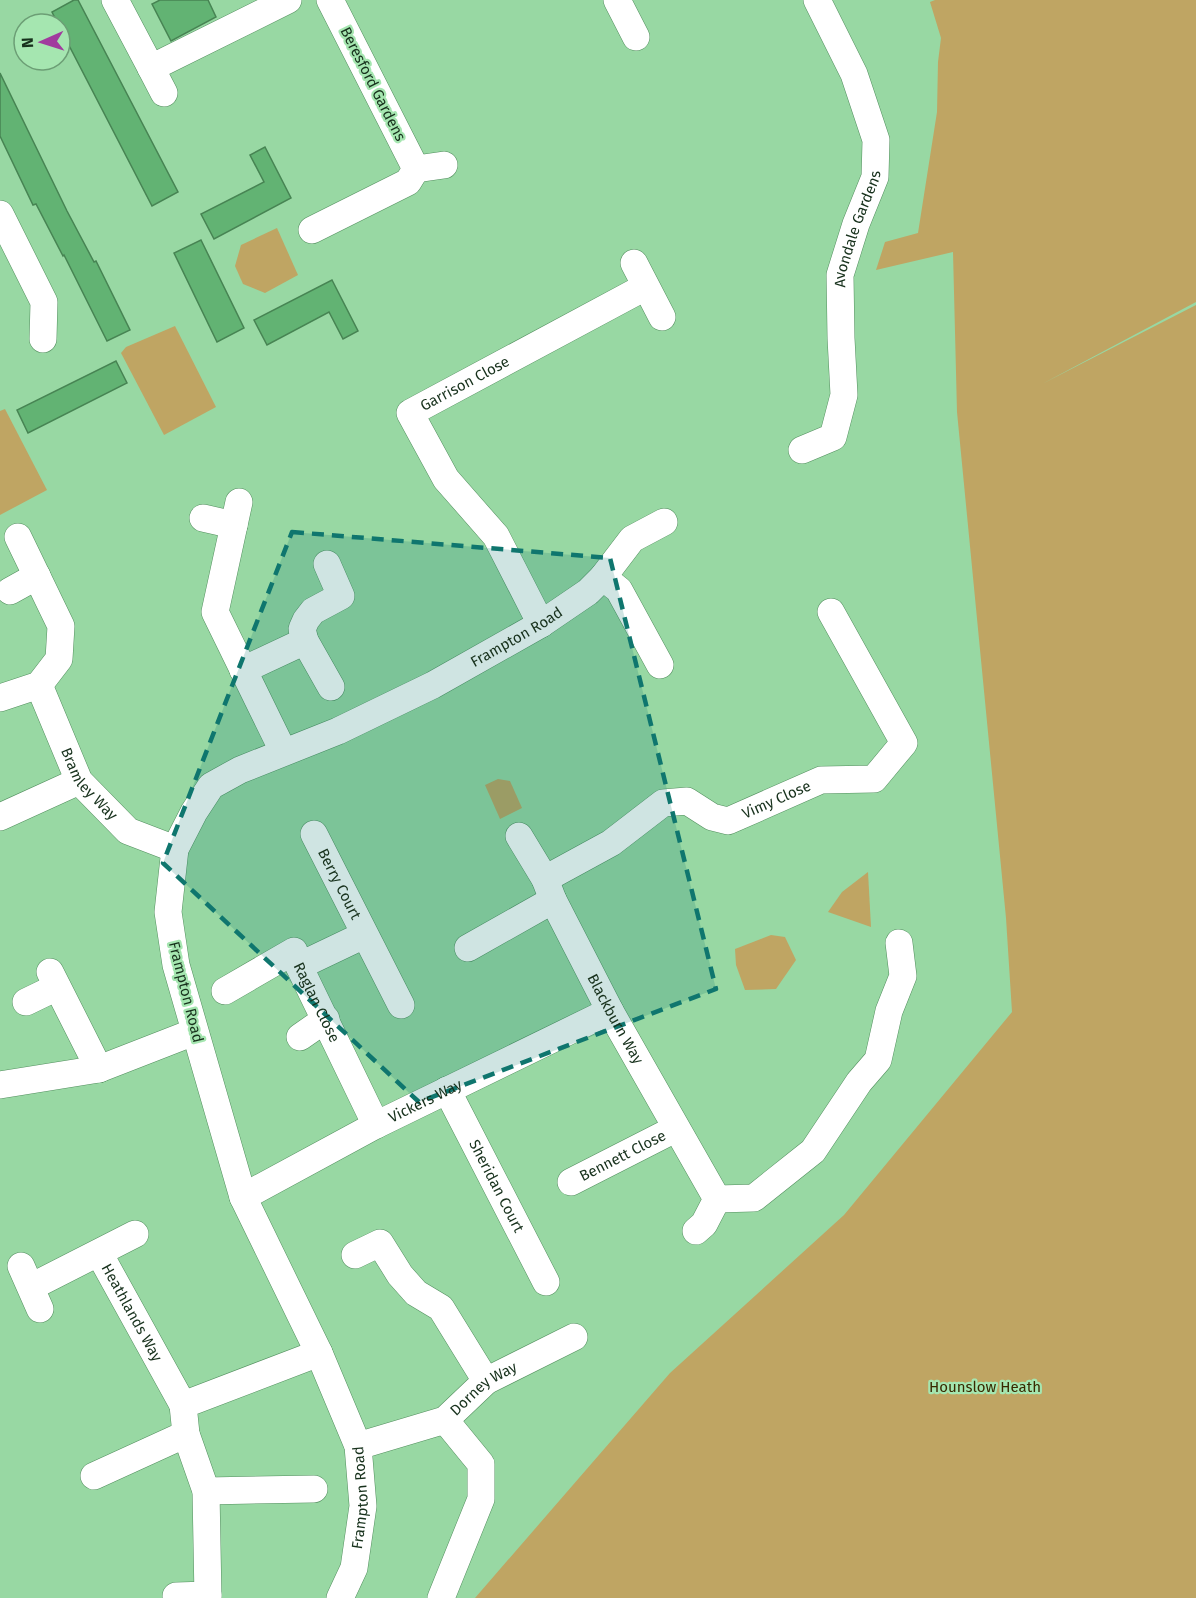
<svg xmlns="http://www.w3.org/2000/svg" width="1196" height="1598" font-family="'Fira Sans',sans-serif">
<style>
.green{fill:#bfa563}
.building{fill:#62b373;stroke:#478453;stroke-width:1.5}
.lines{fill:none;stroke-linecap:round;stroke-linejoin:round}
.minor-casing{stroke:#528f5e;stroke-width:28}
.minor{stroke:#fff;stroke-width:27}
.marked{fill:#0f766e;fill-opacity:0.2;stroke:#0f766e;stroke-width:4.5;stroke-dasharray:12 8;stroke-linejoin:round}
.labels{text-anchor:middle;stroke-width:4.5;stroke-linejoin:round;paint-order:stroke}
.street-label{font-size:15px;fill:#17311c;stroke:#a5e6b0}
.park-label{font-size:15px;fill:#382900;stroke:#a5e6b0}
</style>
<rect width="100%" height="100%" fill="#98d8a3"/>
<!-- green -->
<g class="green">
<path d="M 935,0 L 1196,0 L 1196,302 L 1042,384 L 1196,305 L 1196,1598 L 475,1598 L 670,1373 L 844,1215 L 1012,1012 L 1006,918 L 957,412 L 953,252 L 876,270 L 885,242 L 918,233 L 937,112 L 938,62 L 941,38 L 930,2 Z"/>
<path d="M 277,228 L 298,275 L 265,293 L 243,284 L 235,266 L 241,245 Z"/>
<path d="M 175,326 L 216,407 L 164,435 L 121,353 L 126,347 Z"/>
<path d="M 5,409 L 47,490 L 0,515 L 0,411 Z"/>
<path d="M 498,779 L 510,781 L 522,808 L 500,819 L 485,785 Z"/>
<path d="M 868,872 L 871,927 L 828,912 L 842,892 Z"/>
<path d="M 771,935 L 785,937 L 796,960 L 776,989 L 745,990 L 736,965 L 735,949 Z"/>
</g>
<!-- building -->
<g class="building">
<path d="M 74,0 L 78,0 L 178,192 L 152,206 L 60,28 L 60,24 L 58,24 L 52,12 Z"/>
<path d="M 160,0 L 208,0 L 216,17 L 171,41 L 152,4 Z"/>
<path d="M 0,73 L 67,211 L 94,262 L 96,261 L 130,330 L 107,341 L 64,255 L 63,256 L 36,204 L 33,205 L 0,136 Z"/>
<path d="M 265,147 L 291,198 L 214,239 L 201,214 L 264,182 L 250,155 Z"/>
<path d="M 201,240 L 244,328 L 217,342 L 174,253 Z"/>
<path d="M 332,280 L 358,331 L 343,339 L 329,312 L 267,345 L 254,320 Z"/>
<path d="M 116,361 L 127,383 L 28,433 L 17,410 Z"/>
</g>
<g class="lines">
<defs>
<g id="minor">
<path d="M 115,0 L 151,68 L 288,0"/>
<path d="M 617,0 L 636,37"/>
<path d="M 151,68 L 164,93"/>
<path d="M 416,169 L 444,165"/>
<path d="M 0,214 L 44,302 L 43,339"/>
<path d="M 312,230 L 408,182 L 416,169 L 330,0"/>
<path d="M 634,263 L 662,317"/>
<path id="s1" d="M 802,450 L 833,437 L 844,395 L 841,338 L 840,275 L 856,224 L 875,177 L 876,140 L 854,74 L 817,0"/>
<path d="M 239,502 L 215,612 L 283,751"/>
<path d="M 203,518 L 234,525"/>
<path d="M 327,564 L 341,596 L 313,611 L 306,620 L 302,629 L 305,641 L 331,687"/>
<path d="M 603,577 L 619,590 L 660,665"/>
<path d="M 10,591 L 37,576"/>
<path id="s2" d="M 541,624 L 496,536 L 446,479 L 410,413 L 645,287"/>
<path d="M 243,670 L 305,641"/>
<path id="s3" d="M 39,685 L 79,781 L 128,831 L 175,849"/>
<path d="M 0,698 L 39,685 L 59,659 L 61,626 L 18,537"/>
<path d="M 0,817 L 79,781"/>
<path id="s4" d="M 314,834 L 401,1005"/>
<path id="s5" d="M 519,836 L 545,879 L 553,900 L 610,1011 L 717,1199 L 704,1224 L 696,1231"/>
<path id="s6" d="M 545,879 L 611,843 L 663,803 L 687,801 L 712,817 L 728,821 L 821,780 L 874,779 L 904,743 L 831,612"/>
<path d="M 468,948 L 553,900"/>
<path d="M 299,966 L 364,935"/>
<path d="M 50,972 L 99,1069"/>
<path id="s7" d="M 225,991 L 294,951 L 299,966 L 376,1125"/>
<path d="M 26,1002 L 57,987"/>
<path d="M 300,1037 L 326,1019"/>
<path d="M 0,1085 L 99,1069 L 194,1032"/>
<path id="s8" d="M 447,1090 L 546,1282"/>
<path id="s9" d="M 571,1182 L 675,1129"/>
<path id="s10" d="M 243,1197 L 376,1125 L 610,1011"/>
<path d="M 717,1199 L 754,1198 L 813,1151 L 859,1082 L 878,1060 L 889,1011 L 903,976 L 899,943"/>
<path id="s11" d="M 99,1253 L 183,1405"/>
<path d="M 355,1255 L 380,1243 L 400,1275 L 416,1293 L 441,1308 L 486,1381"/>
<path d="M 21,1266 L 40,1309"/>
<path d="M 31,1287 L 135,1234"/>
<path id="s12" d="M 358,1446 L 445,1420 L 486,1381 L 574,1337"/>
<path d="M 94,1476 L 186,1434"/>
<path d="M 206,1491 L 314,1489"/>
<path d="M 176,1596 L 208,1595"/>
<path d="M 208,1598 L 206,1491 L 186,1434 L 183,1405 L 319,1353"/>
<path id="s13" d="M 340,1598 L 354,1568 L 363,1506 L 358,1446 L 319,1353 L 243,1197 L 176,965 L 168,912 L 175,849 L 194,812 L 211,786 L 240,770 L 338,731 L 433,685 L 541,624 L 588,592 L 603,577 L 632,539 L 664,522"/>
<path d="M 441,1598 L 481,1499 L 481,1464 L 445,1420"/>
</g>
</defs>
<!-- minor casing -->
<use href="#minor" class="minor-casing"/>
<!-- minor -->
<use href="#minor" class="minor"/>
</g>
<!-- marked area -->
<path class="marked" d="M 292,532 L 610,558 L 716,989 L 419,1102 L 163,863 Z"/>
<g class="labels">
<!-- street labels -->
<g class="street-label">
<text transform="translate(373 84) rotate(63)" y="5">Beresford Gardens</text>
<text dy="5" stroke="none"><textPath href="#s1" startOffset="246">Avondale Gardens</textPath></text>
<text dy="5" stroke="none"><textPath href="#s2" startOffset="312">Garrison Close</textPath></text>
<text dy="5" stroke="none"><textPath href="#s13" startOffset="1202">Frampton Road</textPath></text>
<text dy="5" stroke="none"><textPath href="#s3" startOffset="112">Bramley Way</textPath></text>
<text dy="5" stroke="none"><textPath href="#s6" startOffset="264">Vimy Close</textPath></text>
<text dy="5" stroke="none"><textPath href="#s4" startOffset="56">Berry Court</textPath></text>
<text transform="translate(186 992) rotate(76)" y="5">Frampton Road</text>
<text dy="5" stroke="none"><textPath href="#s7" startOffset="136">Raglan Close</textPath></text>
<text dy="5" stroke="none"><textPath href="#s5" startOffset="207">Blackburn Way</textPath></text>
<text dy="5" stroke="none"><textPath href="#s10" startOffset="206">Vickers Way</textPath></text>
<text dy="5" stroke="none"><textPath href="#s9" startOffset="58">Bennett Close</textPath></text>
<text dy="5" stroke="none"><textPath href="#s8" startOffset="108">Sheridan Court</textPath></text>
<text dy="5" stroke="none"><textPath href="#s11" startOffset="68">Heathlands Way</textPath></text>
<text dy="5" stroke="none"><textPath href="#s12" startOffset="141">Dorney Way</textPath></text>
<text dy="5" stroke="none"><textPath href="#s13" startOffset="104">Frampton Road</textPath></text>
</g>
<!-- park labels -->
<g class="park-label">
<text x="985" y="1392">Hounslow Heath</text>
</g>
</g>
<!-- north arrow -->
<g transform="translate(42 42) rotate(267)"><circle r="28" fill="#a5e6b0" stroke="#6c9e75" stroke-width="1.5"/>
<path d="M0-4.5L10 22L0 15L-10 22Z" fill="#a13b9e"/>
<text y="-9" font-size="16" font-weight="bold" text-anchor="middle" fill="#17311c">N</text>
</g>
</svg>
